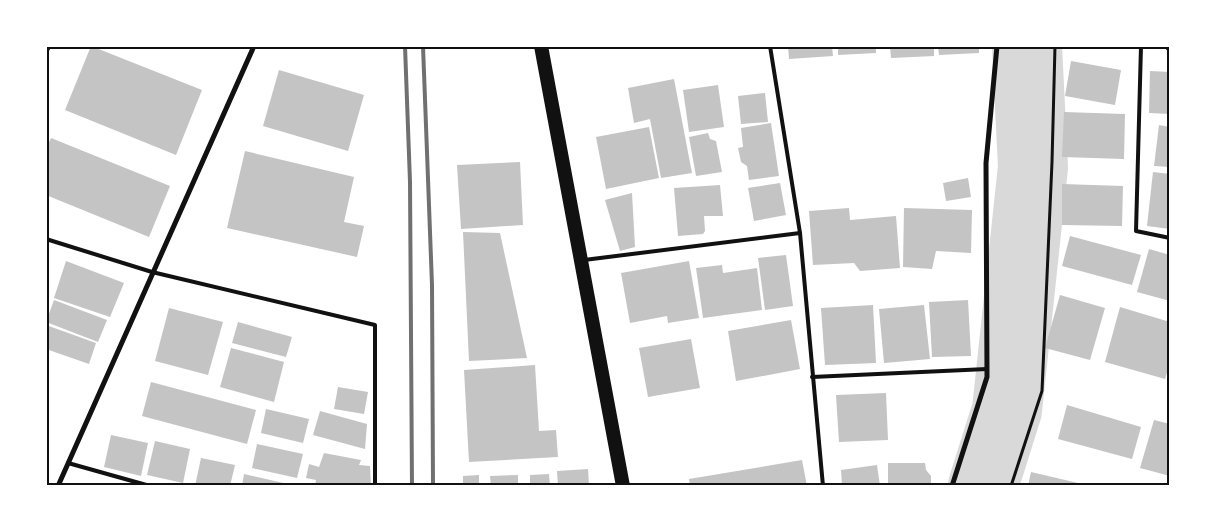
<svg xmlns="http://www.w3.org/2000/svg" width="1216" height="532" font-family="Figtree,sans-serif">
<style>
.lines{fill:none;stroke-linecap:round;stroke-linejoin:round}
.river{stroke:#d9d9d9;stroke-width:70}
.building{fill:#c4c4c4}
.path{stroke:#111;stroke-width:3}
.service{stroke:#111;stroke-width:4}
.minor{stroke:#111;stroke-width:5}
.trunk{stroke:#111;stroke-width:14}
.rail{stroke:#707070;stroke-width:4}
.neatline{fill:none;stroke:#111;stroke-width:2}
</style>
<rect width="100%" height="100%" fill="#fff"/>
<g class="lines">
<!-- river -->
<path class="river" d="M 983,486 L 1007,410 L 1033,167 L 1027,46"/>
</g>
<!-- building -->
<g class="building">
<path d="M 91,46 L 202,90 L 176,155 L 65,110 Z"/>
<path d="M 788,46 L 832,46 L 833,56 L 789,59 Z"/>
<path d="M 838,46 L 876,46 L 876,53 L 838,55 Z"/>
<path d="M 890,46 L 934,46 L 934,56 L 891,58 Z"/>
<path d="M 938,46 L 979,46 L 979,53 L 939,55 Z"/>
<path d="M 1071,61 L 1121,70 L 1115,105 L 1065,96 Z"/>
<path d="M 279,70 L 364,95 L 348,151 L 263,126 Z"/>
<path d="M 1150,71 L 1170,72 L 1170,114 L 1149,113 Z"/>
<path d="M 674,79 L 692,173 L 661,178 L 650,119 L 634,123 L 628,88 Z"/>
<path d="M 718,85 L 724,127 L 689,132 L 683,90 Z"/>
<path d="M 765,93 L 768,122 L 741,124 L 738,96 Z"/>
<path d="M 1064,112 L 1125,114 L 1124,159 L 1062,157 Z"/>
<path d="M 771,123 L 779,176 L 749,180 L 747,166 L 741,162 L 738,148 L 743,147 L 741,128 Z"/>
<path d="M 1159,125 L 1170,127 L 1170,167 L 1154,166 Z"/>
<path d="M 649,127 L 659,178 L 606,189 L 596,137 Z"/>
<path d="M 708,133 L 710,139 L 716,141 L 722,172 L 696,176 L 689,137 Z"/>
<path d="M 51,138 L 170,186 L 149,237 L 46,195 L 46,149 Z"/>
<path d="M 245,151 L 354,177 L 344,222 L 364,226 L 357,257 L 227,228 Z"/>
<path d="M 520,162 L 523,225 L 461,229 L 457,165 Z"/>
<path d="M 1153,172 L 1170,174 L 1170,229 L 1147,226 Z"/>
<path d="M 968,178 L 971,197 L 946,201 L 943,183 Z"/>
<path d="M 780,183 L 786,215 L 754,221 L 748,188 Z"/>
<path d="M 1062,184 L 1123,186 L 1122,226 L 1062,225 Z"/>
<path d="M 720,185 L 723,216 L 704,216 L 705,231 L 703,234 L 678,236 L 674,188 Z"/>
<path d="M 632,193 L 635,247 L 620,251 L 605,200 Z"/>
<path d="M 849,208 L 850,220 L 896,216 L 900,268 L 860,271 L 854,263 L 813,265 L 809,211 Z"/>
<path d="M 904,208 L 972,210 L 971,253 L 936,251 L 932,269 L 903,267 Z"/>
<path d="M 463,232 L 500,233 L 527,358 L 469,361 Z"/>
<path d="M 1070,236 L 1141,255 L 1132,285 L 1062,266 Z"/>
<path d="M 1149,249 L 1170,255 L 1170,301 L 1137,292 Z"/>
<path d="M 786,255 L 793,306 L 765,310 L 758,258 Z"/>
<path d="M 66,261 L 124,283 L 110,317 L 54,298 Z"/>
<path d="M 689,261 L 699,318 L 668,323 L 667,316 L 630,323 L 621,273 Z"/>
<path d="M 722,265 L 723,273 L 757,268 L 762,310 L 703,318 L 696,268 Z"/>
<path d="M 1060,295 L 1105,308 L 1090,360 L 1045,348 Z"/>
<path d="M 54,300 L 107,320 L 98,342 L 46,322 Z"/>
<path d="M 968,300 L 971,356 L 932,357 L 929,302 Z"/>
<path d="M 873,305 L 876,363 L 825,365 L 821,308 Z"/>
<path d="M 924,305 L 930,359 L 884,363 L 879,309 Z"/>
<path d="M 1120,307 L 1170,322 L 1170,363 L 1165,379 L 1105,362 Z"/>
<path d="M 169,308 L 223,322 L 208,375 L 155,361 Z"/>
<path d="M 791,320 L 800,369 L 736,381 L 728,331 Z"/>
<path d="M 238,322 L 292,337 L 286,357 L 232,343 Z"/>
<path d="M 46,325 L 96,343 L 89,364 L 46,349 Z"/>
<path d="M 691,339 L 700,388 L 648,397 L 639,348 Z"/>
<path d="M 231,348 L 284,362 L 274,402 L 220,387 Z"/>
<path d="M 535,365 L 539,431 L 556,430 L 558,457 L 469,462 L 464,370 Z"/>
<path d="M 151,382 L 256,410 L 247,444 L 142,416 Z"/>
<path d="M 338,387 L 368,392 L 364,414 L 334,409 Z"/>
<path d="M 886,393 L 888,440 L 839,442 L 836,395 Z"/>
<path d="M 1067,405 L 1141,427 L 1132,459 L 1058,439 Z"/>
<path d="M 266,409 L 309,419 L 303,443 L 261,433 Z"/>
<path d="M 320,411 L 367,424 L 365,449 L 313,435 Z"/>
<path d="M 1154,420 L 1170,424 L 1170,476 L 1140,468 Z"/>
<path d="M 111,435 L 148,443 L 141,476 L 104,467 Z"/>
<path d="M 155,441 L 190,449 L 183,483 L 147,475 Z"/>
<path d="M 257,444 L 303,454 L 297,478 L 252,468 Z"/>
<path d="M 324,453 L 361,460 L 359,465 L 370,466 L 371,486 L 315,486 L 316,480 L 306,478 L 309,464 L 319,467 Z"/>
<path d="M 201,458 L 235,465 L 230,486 L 195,486 Z"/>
<path d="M 802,460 L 807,486 L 690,486 L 689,479 Z"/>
<path d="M 888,463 L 925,463 L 926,470 L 931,476 L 931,486 L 888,486 Z"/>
<path d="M 877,465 L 880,486 L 842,486 L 841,470 Z"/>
<path d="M 588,469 L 589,486 L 558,486 L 557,471 Z"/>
<path d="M 1031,472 L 1078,483 L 1078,486 L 1028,486 Z"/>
<path d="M 244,474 L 292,485 L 292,486 L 242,486 Z"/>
<path d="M 549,474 L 550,486 L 530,486 L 530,475 Z"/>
<path d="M 479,475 L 479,486 L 463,486 L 463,476 Z"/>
<path d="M 518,475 L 518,486 L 491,486 L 490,476 Z"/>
</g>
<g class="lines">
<!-- path -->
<path class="path" d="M 1011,486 L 1042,391 L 1052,162 L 1055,46"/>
<!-- service -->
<g class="service">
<path d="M 770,46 L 800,233 L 823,486"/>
<path d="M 1141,46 L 1136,231 L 1170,238"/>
<path d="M 1166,46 L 1170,51"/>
<path d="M 46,239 L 152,272 L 375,325 L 375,486"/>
<path d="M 584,260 L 800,233"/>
<path d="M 812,377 L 987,369"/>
<path d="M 68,463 L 150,486"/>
</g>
<!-- minor -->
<g class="minor">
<path d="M 46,51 L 49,46"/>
<path d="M 58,486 L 254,46"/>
<path d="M 952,486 L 987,377 L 986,163 L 997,46"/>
</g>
<!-- trunk -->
<path class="trunk" d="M 541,46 L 623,486"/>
<!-- rail -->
<g class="rail">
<path d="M 405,46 L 410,182 L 412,486"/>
<path d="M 423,46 L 432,285 L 433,486"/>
</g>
</g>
<!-- border -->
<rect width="1216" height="532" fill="none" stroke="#ffffff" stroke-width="95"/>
<rect x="48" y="48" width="1120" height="436" class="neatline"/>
</svg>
